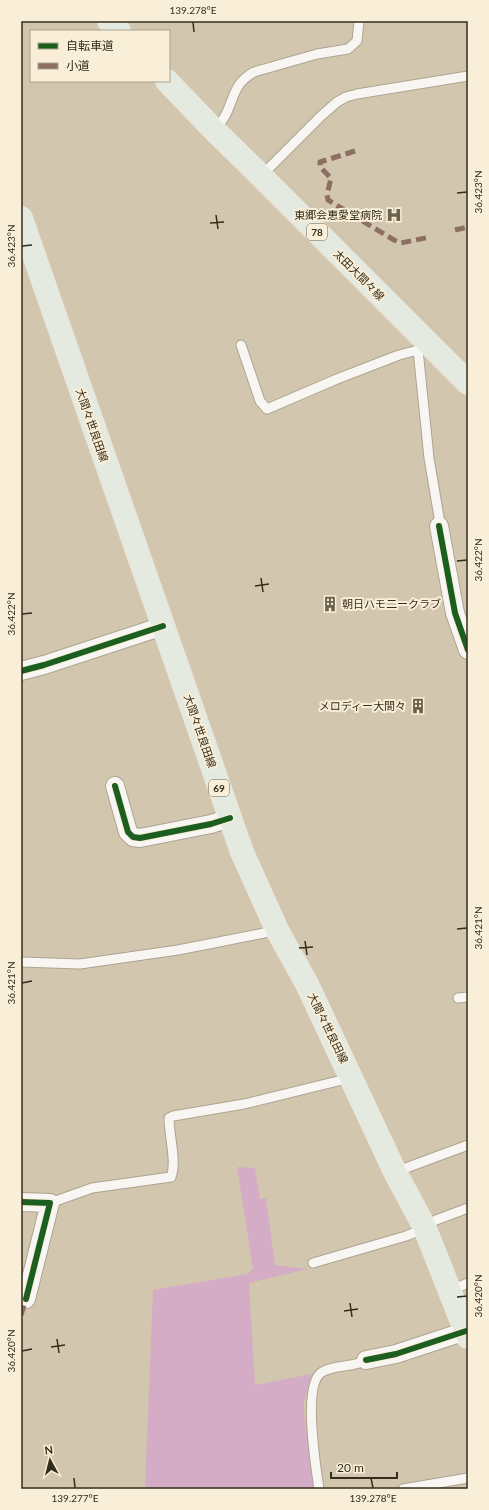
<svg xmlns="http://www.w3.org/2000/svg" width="489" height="1510" font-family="Lato,'Noto Sans JP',sans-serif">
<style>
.green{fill:#d5acc5}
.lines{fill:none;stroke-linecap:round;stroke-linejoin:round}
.lane-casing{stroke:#ada491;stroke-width:11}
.street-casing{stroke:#ada491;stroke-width:20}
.primary-casing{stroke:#ebe5db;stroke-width:24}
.lane{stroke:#f8f6f3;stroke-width:9}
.street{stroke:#f8f6f3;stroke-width:18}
.primary{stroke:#e4eae0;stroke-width:22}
.quiet{stroke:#8d6e63;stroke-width:5;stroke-dasharray:10 5;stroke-linecap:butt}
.cycleway-casing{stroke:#f9eed7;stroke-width:8}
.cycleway{stroke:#1b5e20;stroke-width:6}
.ticks{fill:none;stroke:#352d1b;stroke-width:1.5}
.labels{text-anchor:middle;stroke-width:4;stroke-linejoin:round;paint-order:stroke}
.shield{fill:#f9eed7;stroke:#706753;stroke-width:1}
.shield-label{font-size:10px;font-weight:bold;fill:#352d1b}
.poi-label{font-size:11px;fill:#352d1b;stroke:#f9eed7;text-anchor:end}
.street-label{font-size:11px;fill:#352d1b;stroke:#f9eed7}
.neatline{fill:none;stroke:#352d1b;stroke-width:1.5}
.ticks-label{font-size:10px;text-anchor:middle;fill:#352d1b}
</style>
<rect width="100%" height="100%" fill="#d2c6ae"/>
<!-- green -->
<path class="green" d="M 237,1167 L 255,1168 L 260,1199 L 266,1198 L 275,1265 L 307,1269 L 249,1283 L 255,1385 L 312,1374 L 304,1402 L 304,1413 L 315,1489 L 210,1489 L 145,1487 L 153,1290 L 247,1274 L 253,1269 Z"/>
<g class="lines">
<defs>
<g id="lane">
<path d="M 214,130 C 219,125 224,119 227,112 C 235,94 235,83 254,72 L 317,54 L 348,49 L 357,41 L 359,21"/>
<path d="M 261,176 L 321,116 L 337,102 L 346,97 L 357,94 L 468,76"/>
<path d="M 241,345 L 260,401 L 267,409 L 337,379 L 399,355 L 418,350 L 426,342"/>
<path d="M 418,350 L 429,458 L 439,517 L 439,526"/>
<path d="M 21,962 L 80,964 L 178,950 L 264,933 L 276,930"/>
<path d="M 458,998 L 468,997"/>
<path d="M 395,1172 L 468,1145"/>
<path d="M 50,1203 L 92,1188 L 171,1177 C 177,1162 169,1136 169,1118 L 173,1116 L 244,1104 L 342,1080 L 352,1080"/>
<path d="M 313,1263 L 406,1236 L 416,1232 L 436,1220 L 468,1208"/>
<path d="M 451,1290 L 468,1283"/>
<path d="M 319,1489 C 316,1468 302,1384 322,1372 C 336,1364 353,1368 366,1360"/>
<path d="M 403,1489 L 468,1478"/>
</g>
<g id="street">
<path d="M 439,526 L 455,613 L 468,650"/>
<path d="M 21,671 L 44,665 L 163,626"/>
<path d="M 115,786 L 128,832 L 133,837 L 140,838 L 211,824 L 230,818"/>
<path d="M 21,1202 L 50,1203 L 26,1299"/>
<path d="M 366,1360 L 396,1354 L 466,1331"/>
</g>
<g id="primary">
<path d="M 109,21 L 119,31"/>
<path d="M 167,81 L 214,130 L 261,176 L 468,383"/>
<path d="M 21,218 L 242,852 L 277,930 L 307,984 L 395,1172 L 424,1226 L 468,1337"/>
</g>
</defs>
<!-- lane casing -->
<use href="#lane" class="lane-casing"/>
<!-- street casing -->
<use href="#street" class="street-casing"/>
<!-- primary casing -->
<use href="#primary" class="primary-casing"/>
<!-- lane -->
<use href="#lane" class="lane"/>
<!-- street -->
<use href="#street" class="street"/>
<!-- primary -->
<use href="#primary" class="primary"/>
<!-- quiet -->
<g class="quiet">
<path d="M 355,151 L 320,162 L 320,167 L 331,178 L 327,195 L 328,200 L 394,240 L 401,243 L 430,237"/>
<path d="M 455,230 L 468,227"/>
<path d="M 21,1315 L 26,1299"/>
</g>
<defs>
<g id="cycleway">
<path d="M 439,526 L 455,613 L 468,650"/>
<path d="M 21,671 L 44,665 L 163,626"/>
<path d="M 115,786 L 128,832 L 133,837 L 140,838 L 211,824 L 230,818"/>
<path d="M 21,1202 L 50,1203 L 26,1299"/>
<path d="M 366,1360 L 396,1354 L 466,1331"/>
</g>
</defs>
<!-- cycleway casing -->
<use href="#cycleway" class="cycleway-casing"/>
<!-- cycleway -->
<use href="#cycleway" class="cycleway"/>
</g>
<!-- ticks -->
<path class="ticks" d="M 193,22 L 194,32M 457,193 L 467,192M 216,215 L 218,229M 210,223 L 224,222M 22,246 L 32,245M 457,561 L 467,560M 261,578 L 263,592M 255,586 L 269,584M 22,614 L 32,613M 457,929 L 467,928M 305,941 L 307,955M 299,948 L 313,947M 22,983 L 32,981M 457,1297 L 467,1296M 350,1303 L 352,1317M 344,1311 L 358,1309M 57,1339 L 59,1353M 51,1347 L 65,1345M 22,1351 L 32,1349M 74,1478 L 75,1488M 371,1478 L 373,1488"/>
<!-- icons -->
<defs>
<symbol id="hospital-bare" viewBox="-9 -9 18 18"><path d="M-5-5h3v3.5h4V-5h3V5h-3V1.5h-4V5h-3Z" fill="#6c634e" stroke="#f9eed7" stroke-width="2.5" paint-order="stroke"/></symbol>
<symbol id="building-bare" viewBox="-9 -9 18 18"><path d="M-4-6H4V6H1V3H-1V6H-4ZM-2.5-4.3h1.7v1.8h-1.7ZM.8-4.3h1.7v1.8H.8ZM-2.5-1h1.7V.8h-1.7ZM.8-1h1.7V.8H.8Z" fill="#6c634e" stroke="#f9eed7" stroke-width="2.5" paint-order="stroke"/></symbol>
</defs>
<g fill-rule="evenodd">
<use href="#hospital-bare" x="383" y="204" width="22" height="22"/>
<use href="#building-bare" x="319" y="593" width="22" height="22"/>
<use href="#building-bare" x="407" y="695" width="22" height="22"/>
</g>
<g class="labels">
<!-- shield labels -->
<g class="shield">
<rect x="307" y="224" width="20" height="16" rx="3"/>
<rect x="209" y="780" width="20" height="16" rx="3"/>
</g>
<g class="shield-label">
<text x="317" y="236">78</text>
<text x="219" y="792">69</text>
</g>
<!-- poi labels -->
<g class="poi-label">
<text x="382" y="219">東郷会恵愛堂病院</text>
<text x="342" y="608" text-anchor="start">朝日ハモ二ークラブ</text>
<text x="406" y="710">メロディー大間々</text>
</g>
<!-- street labels -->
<g class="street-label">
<text transform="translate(359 275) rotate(45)" y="4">太田大間々線</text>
<text transform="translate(92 425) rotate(71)" y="4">大間々世良田線</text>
<text transform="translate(200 731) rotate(71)" y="4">大間々世良田線</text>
<text transform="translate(328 1028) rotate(64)" y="4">大間々世良田線</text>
</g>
</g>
<!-- border -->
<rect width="489" height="1510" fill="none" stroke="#f9eed7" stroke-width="44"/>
<!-- legend -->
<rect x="30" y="30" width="140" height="52" fill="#f9eed7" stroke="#aba18c"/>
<rect x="38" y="43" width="20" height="6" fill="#1b5e20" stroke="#aba18c"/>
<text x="66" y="50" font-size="12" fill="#352d1b">自転車道</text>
<rect x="38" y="63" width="20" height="6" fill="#8d6e63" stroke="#aba18c"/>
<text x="66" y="70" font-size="12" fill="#352d1b">小道</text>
<!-- north arrow -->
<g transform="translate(50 1460) rotate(353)" stroke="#f9eed7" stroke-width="3" paint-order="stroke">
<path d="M0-3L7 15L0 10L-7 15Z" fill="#352d1b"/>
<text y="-6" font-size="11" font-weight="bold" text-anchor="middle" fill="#352d1b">N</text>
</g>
<!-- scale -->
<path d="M331 1472v6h66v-6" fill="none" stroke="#352d1b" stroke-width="2"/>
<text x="337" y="1472" font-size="12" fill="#352d1b" stroke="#f9eed7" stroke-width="3" paint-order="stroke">20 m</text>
<rect x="22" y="22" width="445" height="1466" class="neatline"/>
<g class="ticks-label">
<text x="193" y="14">139.278°E</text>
<text transform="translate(478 192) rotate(-90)" y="4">36.423°N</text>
<text transform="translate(11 246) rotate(-90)" y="4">36.423°N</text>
<text transform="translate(478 560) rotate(-90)" y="4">36.422°N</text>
<text transform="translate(11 614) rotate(-90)" y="4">36.422°N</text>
<text transform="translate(478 928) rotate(-90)" y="4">36.421°N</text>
<text transform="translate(11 983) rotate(-90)" y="4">36.421°N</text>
<text transform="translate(478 1296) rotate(-90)" y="4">36.420°N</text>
<text transform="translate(11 1351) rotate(-90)" y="4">36.420°N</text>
<text x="75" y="1502">139.277°E</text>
<text x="373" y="1502">139.278°E</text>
</g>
</svg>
